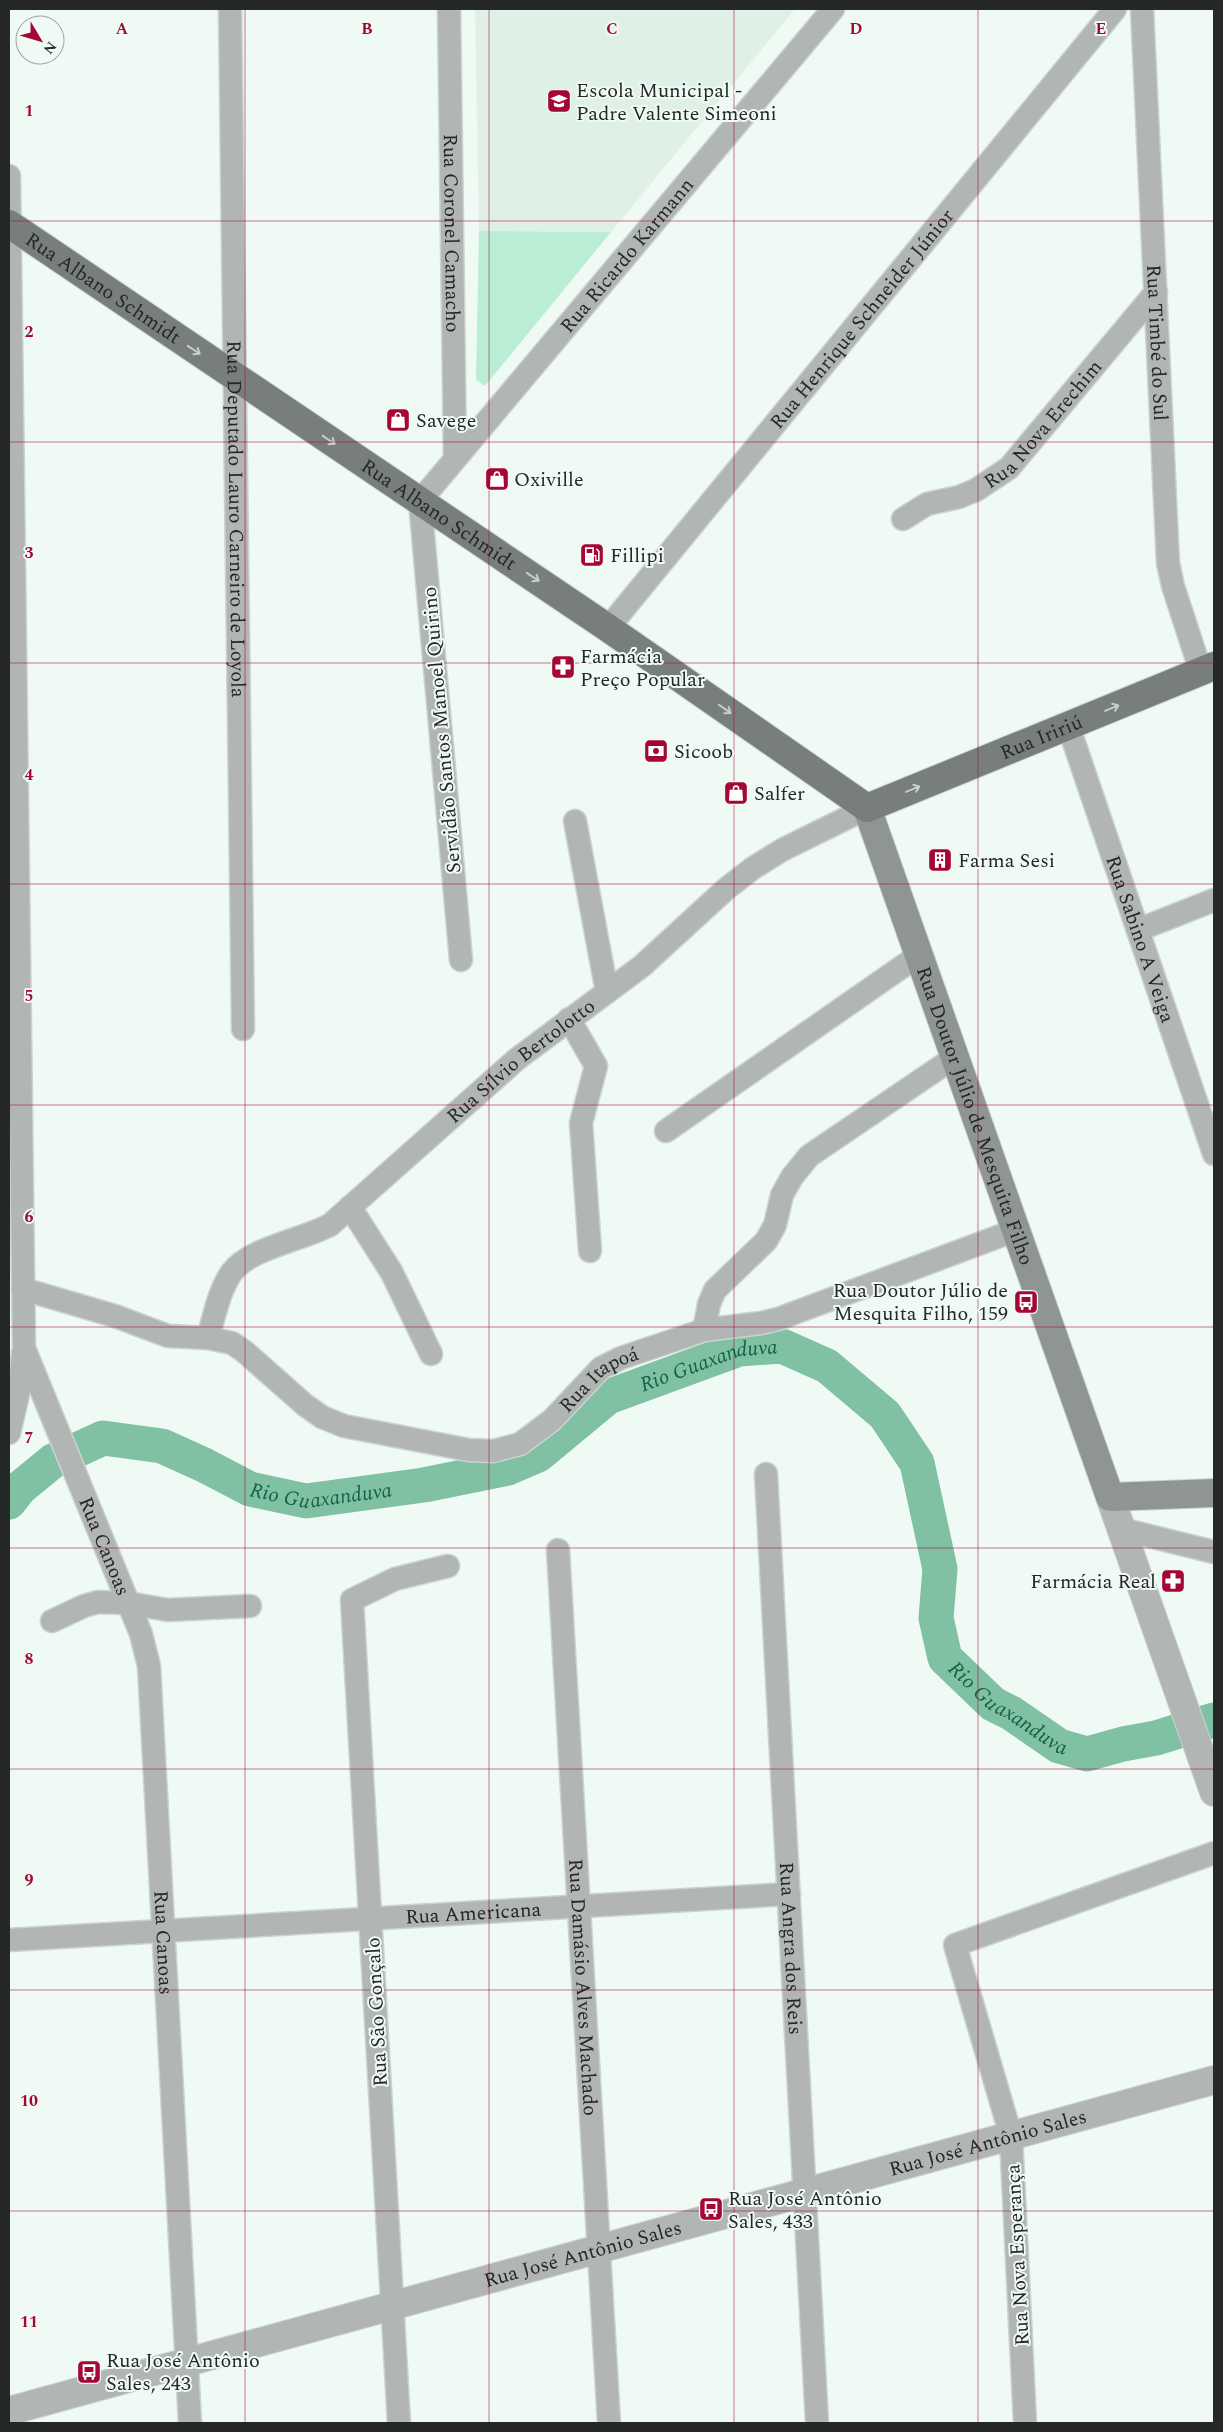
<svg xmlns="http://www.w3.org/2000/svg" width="1223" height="2432" font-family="Spectral,serif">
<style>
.built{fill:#dff0e7}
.green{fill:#b9edd4}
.water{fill:#80c0a3}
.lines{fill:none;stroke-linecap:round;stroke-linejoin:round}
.river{stroke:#80c0a3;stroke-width:35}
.minor-casing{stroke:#cbd4d0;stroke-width:25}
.tertiary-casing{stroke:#cbd4d0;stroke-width:30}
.secondary-casing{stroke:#cbd4d0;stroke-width:30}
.primary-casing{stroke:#cbd4d0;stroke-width:30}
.minor{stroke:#b1b5b3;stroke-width:22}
.tertiary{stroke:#b1b5b3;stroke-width:28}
.secondary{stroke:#8f9592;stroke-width:28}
.primary{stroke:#777e7b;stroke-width:28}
.oneway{stroke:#c6cfca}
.grid{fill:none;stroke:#a40737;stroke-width:1;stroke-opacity:0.55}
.labels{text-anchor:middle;stroke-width:4;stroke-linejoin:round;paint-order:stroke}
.poi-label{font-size:20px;fill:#242826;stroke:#f0faf5;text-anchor:start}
.street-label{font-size:20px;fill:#242826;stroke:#f0faf5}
.water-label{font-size:21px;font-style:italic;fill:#156348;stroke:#f0faf5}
.grid-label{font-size:16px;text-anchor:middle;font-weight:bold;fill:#a40737;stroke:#f0faf5;stroke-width:4;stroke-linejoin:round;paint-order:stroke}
</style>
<rect width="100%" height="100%" fill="#f0faf5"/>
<!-- built -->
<path class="built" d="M 475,9 L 795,9 L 611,232 L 479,231 Z"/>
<!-- green -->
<path class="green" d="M 479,231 L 611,232 L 485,386 L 476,380 Z"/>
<!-- water -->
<path class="water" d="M 44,1451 L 53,1461 L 9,1497 L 9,1482 Z"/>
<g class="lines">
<!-- river -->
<path class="river" id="s1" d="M 9,1502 L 20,1488 L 53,1461 L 103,1438 L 162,1446 L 204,1465 L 250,1489 L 306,1501 L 424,1485 L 508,1468 L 538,1455 L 608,1397 L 739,1349 L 782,1346 L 827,1366 L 885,1415 L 917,1463 L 940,1569 L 936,1618 L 945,1658 L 993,1704 L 1011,1713 L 1059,1746 L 1087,1754 L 1123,1744 L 1156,1738 L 1214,1720"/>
<defs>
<g id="minor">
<path id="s2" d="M 230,9 L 243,1029"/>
<path id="s3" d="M 449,9 L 455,458"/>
<path id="s4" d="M 1142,9 L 1168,563 L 1173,586 L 1201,672"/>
<path id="s5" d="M 9,176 L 24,1348 L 141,1634 L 149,1666 L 190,2423"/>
<path id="s6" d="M 903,519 L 927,504 L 959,497 L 976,490 L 1009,468 L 1156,292"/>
<path id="s7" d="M 608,628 L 1115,9"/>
<path id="s8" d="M 1068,725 L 1214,1154"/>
<path d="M 575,821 L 607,992"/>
<path d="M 1138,930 L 1214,900"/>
<path id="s9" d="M 461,960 L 420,501 L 833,9"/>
<path d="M 569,1019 L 596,1066 L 581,1123 L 590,1251"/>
<path d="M 666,1131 L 919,955"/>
<path d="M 350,1207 L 392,1273 L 431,1354"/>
<path id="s10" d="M 23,1289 L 115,1316 L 168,1336 L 208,1338 L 232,1343 L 245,1352 L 305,1405 L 322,1417 L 344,1426 L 469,1450 L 493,1451 L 520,1444 L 552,1420 L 601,1368 L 621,1358 L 704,1330 L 761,1323 L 778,1319 L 1016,1230"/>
<path d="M 704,1330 L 709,1304 L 715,1290 L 766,1241 L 775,1225 L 782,1195 L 792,1177 L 809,1156 L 955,1057"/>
<path id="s11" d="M 208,1338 C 214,1317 219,1290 232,1272 C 250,1248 302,1240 330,1225 L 517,1059 L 642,966 L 726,889 L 753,868 L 782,850 L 867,808"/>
<path d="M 9,1433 L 20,1386 L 23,1353"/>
<path id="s12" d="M 766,1474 L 817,2423"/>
<path d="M 1121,1529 L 1214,1552"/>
<path id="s13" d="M 558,1550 L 609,2423"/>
<path d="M 52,1621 L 84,1606 L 98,1602 L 128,1603 L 168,1610 L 250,1606"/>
<path id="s14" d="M 9,1940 L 789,1894"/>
<path d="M 399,2423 L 352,1600 L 395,1579 L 448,1566"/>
<path d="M 1025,2423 L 1011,2136 L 955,1945 L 1214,1853"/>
</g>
<g id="tertiary">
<path d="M 1110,1497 L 1214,1792"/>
<path id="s15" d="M 9,2411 L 1214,2080"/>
</g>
<g id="secondary">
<path id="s16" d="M 867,808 L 1110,1497 L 1214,1493"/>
</g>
<g id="primary">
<path id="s17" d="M 9,224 L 608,628 L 867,808 L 1214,666"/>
</g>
</defs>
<!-- minor casing -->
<use href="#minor" class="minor-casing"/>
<!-- tertiary casing -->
<use href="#tertiary" class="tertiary-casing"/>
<!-- secondary casing -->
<use href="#secondary" class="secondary-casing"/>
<!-- primary casing -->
<use href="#primary" class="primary-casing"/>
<!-- minor -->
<use href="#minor" class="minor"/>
<!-- tertiary -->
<use href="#tertiary" class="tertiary"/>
<!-- secondary -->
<use href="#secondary" class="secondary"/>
<!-- primary -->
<use href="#primary" class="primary"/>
</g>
<!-- one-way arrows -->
<defs><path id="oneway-shaft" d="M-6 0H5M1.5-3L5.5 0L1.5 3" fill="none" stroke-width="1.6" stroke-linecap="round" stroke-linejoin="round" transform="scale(1.25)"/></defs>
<g class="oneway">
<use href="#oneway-shaft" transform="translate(194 350) rotate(34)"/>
<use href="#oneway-shaft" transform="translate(329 440) rotate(34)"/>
<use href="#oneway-shaft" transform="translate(533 577) rotate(34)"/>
<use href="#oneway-shaft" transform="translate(1112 708) rotate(-22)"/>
<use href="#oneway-shaft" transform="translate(725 709) rotate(35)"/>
<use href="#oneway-shaft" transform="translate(913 789) rotate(-22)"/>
</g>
<!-- grid -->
<path class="grid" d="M 245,9 L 245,2423M 489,9 L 489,2423M 734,9 L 734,2423M 978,9 L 978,2423M 9,221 L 1214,221M 9,442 L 1214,442M 9,663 L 1214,663M 9,884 L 1214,884M 9,1105 L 1214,1105M 9,1327 L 1214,1327M 9,1548 L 1214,1548M 9,1769 L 1214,1769M 9,1990 L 1214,1990M 9,2211 L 1214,2211"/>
<!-- icons -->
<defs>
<symbol id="school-square" viewBox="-11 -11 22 22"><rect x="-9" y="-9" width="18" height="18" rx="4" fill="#a40737" stroke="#f0faf5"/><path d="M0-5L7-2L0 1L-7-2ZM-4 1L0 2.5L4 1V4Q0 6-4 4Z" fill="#fff"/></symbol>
<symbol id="shop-square" viewBox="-11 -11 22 22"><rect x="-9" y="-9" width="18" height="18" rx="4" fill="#a40737" stroke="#f0faf5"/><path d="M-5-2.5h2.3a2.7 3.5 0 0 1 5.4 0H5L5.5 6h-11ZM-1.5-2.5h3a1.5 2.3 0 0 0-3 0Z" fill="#fff"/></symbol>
<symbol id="fuel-square" viewBox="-11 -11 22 22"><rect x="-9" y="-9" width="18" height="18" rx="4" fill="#a40737" stroke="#f0faf5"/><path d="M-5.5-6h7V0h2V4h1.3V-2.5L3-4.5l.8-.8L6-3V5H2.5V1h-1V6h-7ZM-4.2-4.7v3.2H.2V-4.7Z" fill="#fff"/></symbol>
<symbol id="pharmacy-square" viewBox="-11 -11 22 22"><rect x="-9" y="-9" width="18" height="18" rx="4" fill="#a40737" stroke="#f0faf5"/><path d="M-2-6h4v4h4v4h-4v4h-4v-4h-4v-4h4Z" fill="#fff"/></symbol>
<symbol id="bank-square" viewBox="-11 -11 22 22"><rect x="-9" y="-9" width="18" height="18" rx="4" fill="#a40737" stroke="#f0faf5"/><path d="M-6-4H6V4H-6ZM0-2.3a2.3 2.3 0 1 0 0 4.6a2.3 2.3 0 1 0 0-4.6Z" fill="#fff"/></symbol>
<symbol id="building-square" viewBox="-11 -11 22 22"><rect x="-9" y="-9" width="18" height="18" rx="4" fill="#a40737" stroke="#f0faf5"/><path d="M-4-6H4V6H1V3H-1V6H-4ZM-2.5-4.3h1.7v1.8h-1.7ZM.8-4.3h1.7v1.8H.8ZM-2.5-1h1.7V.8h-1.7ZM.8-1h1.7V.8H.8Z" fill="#fff"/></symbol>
<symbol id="bus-square" viewBox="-11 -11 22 22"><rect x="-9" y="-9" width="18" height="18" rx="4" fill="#a40737" stroke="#f0faf5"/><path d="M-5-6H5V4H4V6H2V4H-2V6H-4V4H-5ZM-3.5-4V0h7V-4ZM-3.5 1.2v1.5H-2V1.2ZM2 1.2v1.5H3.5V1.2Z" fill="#fff"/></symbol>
</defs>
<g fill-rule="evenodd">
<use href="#school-square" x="545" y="87" width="28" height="28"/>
<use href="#shop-square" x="384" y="406" width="28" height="28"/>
<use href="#shop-square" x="483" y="465" width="28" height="28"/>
<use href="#fuel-square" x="578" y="541" width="28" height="28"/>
<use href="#pharmacy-square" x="549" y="653" width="28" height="28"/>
<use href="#bank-square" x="642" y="737" width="28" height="28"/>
<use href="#shop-square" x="722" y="779" width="28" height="28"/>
<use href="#building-square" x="926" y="846" width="28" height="28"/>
<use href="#bus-square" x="1012" y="1288" width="28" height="28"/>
<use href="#pharmacy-square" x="1159" y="1567" width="28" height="28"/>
<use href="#bus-square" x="697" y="2195" width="28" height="28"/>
<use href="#bus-square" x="75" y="2358" width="28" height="28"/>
</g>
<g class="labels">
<!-- poi labels -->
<g class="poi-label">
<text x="576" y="97">Escola Municipal -<tspan x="576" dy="23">Padre Valente Simeoni</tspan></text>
<text x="416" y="427">Savege</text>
<text x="514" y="486">Oxiville</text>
<text x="610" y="562">Fillipi</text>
<text x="580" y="663">Farmácia<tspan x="580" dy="23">Preço Popular</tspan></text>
<text x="674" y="758">Sicoob</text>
<text x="754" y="800">Salfer</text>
<text x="958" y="867">Farma Sesi</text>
<text x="1008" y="1297" text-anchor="end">Rua Doutor Júlio de<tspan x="1008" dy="23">Mesquita Filho, 159</tspan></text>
<text x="1156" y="1588" text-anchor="end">Farmácia Real</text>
<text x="728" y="2205">Rua José Antônio<tspan x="728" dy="23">Sales, 433</tspan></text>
<text x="106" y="2367">Rua José Antônio<tspan x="106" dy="23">Sales, 243</tspan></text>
</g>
<!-- street labels -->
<g class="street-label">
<text dy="7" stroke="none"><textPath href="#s3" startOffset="224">Rua Coronel Camacho</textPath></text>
<text dy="7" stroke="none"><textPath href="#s9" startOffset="782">Rua Ricardo Karmann</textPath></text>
<text dy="7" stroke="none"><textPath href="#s17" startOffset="114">Rua Albano Schmidt</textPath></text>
<text dy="7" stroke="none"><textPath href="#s7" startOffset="400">Rua Henrique Schneider Júnior</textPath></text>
<text dy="7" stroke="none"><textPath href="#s4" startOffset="334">Rua Timbé do Sul</textPath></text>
<text dy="7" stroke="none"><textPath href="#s6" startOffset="174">Rua Nova Erechim</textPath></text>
<text dy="7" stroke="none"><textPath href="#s17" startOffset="519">Rua Albano Schmidt</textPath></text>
<text dy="7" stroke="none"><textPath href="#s2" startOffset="510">Rua Deputado Lauro Carneiro de Loyola</textPath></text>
<text transform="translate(441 730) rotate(-95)" y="7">Servidão Santos Manoel Quirino</text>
<text dy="7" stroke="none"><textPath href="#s17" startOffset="1226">Rua Iririú</textPath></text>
<text dy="7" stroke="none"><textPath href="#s8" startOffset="226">Rua Sabino A Veiga</textPath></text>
<text dy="7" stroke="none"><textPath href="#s11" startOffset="432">Rua Sílvio Bertolotto</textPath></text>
<text dy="7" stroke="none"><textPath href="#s16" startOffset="326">Rua Doutor Júlio de Mesquita Filho</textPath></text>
<text dy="7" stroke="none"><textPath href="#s10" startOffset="640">Rua Itapoá</textPath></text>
<text dy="7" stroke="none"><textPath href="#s5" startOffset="1386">Rua Canoas</textPath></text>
<text dy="7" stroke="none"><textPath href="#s14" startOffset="465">Rua Americana</textPath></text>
<text dy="7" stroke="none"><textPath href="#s5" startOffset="1791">Rua Canoas</textPath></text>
<text dy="7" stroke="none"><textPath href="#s12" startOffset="475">Rua Angra dos Reis</textPath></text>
<text dy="7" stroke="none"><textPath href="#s13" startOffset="438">Rua Damásio Alves Machado</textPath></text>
<text transform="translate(376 2012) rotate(-93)" y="7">Rua São Gonçalo</text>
<text dy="7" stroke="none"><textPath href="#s15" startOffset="1015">Rua José Antônio Sales</textPath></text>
<text dy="7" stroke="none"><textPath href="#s15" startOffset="595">Rua José Antônio Sales</textPath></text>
<text transform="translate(1017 2255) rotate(-93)" y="7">Rua Nova Esperança</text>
</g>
<!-- water labels -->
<g class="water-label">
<text dy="7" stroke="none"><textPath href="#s1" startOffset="765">Rio Guaxanduva</textPath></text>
<text dy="7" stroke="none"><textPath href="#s1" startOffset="345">Rio Guaxanduva</textPath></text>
<text dy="7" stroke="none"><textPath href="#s1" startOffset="1304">Rio Guaxanduva</textPath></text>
</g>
</g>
<g class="grid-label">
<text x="122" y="34">A</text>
<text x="367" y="34">B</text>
<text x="612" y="34">C</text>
<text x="856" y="34">D</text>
<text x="1101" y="34">E</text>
<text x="29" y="116">1</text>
<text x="29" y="337">2</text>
<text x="29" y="558">3</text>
<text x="29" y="780">4</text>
<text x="29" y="1001">5</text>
<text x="29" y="1222">6</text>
<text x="29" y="1443">7</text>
<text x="29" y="1664">8</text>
<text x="29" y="1885">9</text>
<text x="29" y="2106">10</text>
<text x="29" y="2327">11</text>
</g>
<!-- border -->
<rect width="1223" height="2432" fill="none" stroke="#242826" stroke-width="20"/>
<!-- north arrow -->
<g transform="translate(40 40) rotate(128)"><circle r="24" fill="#f0faf5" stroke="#9ea6a2"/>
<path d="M0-4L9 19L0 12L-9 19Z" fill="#a40737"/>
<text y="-8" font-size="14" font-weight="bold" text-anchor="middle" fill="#242826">N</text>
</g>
</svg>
